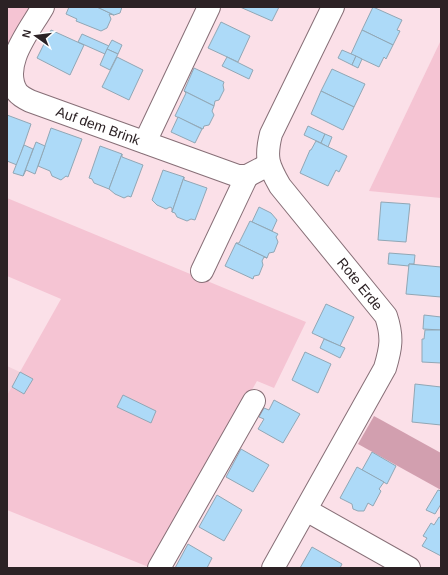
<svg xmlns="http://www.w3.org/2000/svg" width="448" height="575" font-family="Helvetica,sans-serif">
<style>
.built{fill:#f3d0db}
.green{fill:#f5c4d3}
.forest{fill:#d29faf}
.building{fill:#addaf8;stroke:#91a7b5}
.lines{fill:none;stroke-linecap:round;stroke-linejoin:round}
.minor-casing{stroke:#876f77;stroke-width:24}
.minor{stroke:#fff;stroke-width:22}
.labels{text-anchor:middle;stroke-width:3;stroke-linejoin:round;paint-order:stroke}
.street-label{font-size:14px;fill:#2c2225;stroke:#fff}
</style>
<rect width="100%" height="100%" fill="#fbe0e8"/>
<!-- built -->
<path class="built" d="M 7,366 L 20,372 L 7,395 Z"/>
<!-- green -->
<g class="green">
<path d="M 7,7 L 31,7 L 7,51 Z"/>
<path d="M 441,40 L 441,198 L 369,191 Z"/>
<path d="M 7,198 L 306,322 L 274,388 L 257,381 L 151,568 L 7,510 L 7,395 L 61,299 L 7,276 Z"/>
</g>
<!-- forest -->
<path class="forest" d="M 374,416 L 441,453 L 441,490 L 358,444 Z"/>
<!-- building -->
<g class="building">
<path d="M 69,7 L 97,7 L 114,15 L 109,14 L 111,19 L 107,28 L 101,31 L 76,21 L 77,19 L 66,14 Z"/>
<path d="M 97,7 L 122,7 L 120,13 L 114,15 Z"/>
<path d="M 240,7 L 279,7 L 272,21 Z"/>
<path d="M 373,7 L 402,20 L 397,30 L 400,31 L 393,45 L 362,30 Z"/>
<path d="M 221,22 L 250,36 L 238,62 L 208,48 Z"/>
<path d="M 51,30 L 84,45 L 70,75 L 37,58 Z"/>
<path d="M 362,30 L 393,45 L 386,59 L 384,57 L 379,67 L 351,54 Z"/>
<path d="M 82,34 L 109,46 L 105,54 L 78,42 Z"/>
<path d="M 112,40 L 122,45 L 118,54 L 107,49 Z"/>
<path d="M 107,49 L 118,54 L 110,70 L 100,65 Z"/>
<path d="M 342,50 L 356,56 L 352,65 L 338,58 Z"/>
<path d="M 356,56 L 362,59 L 358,68 L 352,65 Z"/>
<path d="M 117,57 L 143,70 L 129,100 L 102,87 Z"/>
<path d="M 227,57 L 253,70 L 249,79 L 222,66 Z"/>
<path d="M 194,68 L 224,82 L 223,85 L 224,90 L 219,100 L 215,101 L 214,106 L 184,91 Z"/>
<path d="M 332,69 L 365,84 L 354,107 L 321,91 Z"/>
<path d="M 184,91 L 214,106 L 212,111 L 214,115 L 209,125 L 204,126 L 203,129 L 175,116 L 186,93 Z"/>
<path d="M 321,91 L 354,107 L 343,130 L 311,114 Z"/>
<path d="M 7,115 L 31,124 L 17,165 L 7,161 Z"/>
<path d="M 178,117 L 202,129 L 195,143 L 171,132 Z"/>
<path d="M 308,126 L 325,134 L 321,143 L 304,135 Z"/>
<path d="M 51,128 L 82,139 L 68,177 L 66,176 L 61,180 L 52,176 L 50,171 L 38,166 Z"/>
<path d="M 325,134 L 332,137 L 328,147 L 321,143 Z"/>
<path d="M 316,141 L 347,156 L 339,172 L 336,170 L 328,186 L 300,173 L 310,150 L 311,150 Z"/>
<path d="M 36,142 L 45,146 L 35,174 L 26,170 L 23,176 Z"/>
<path d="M 24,145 L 33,149 L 23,176 L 13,173 Z"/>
<path d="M 100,146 L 122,154 L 109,189 L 94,183 L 92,179 L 89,178 Z"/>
<path d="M 122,154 L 122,157 L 143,165 L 131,197 L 128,196 L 124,198 L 115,194 L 109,189 Z"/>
<path d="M 163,170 L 184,177 L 172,212 L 172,208 L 170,207 L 166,209 L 157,205 L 152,200 Z"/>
<path d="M 184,177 L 184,180 L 207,188 L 195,220 L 191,219 L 187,221 L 177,217 L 175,213 L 172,212 Z"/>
<path d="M 381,202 L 410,204 L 406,242 L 378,240 Z"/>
<path d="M 259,207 L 271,213 L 277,220 L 272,231 L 252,222 Z"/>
<path d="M 250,221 L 278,234 L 276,237 L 278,242 L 274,252 L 269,253 L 267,258 L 236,243 L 239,243 Z"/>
<path d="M 236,243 L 267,258 L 264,257 L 262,261 L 263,265 L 259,275 L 254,276 L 253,279 L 225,266 Z"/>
<path d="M 389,253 L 415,255 L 414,264 L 409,264 L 409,266 L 388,264 Z"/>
<path d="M 409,264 L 441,267 L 441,297 L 406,294 Z"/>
<path d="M 326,304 L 354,317 L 340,346 L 312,333 Z"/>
<path d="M 424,315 L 441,317 L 441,330 L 423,329 Z"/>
<path d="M 425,330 L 441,330 L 441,363 L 422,362 L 422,339 L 424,339 Z"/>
<path d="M 324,339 L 345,348 L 340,358 L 320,348 Z"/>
<path d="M 305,352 L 331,364 L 318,393 L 292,380 Z"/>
<path d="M 20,372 L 33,379 L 24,394 L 12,387 Z"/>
<path d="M 415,384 L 441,387 L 441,425 L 412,422 Z"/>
<path d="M 123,395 L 156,411 L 151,423 L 117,407 Z"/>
<path d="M 274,400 L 300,414 L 283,443 L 258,429 L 264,419 L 259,417 L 264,408 L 269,410 Z"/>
<path d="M 241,449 L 269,465 L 253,492 L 226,477 Z"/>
<path d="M 372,452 L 396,466 L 387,484 L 362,470 Z"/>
<path d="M 357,467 L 384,482 L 379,489 L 381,491 L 373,506 L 368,503 L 364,511 L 358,511 L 353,509 L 352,504 L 340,498 Z"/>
<path d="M 438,490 L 441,491 L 441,504 L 435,514 L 426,510 Z"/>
<path d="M 217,495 L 242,510 L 224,541 L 199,527 Z"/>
<path d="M 439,517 L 441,518 L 441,556 L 422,546 L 427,538 L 423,536 L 431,523 L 434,525 Z"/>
<path d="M 188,544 L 212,558 L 207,568 L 175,568 Z"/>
<path d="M 312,547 L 342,564 L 340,568 L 300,568 Z"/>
</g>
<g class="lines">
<defs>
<g id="minor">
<path id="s1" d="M 43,7 C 30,30 0,65 17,92 C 20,96 26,99 30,101 L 238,176 L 247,176 L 268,165"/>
<path d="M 145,142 L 209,7"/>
<path d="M 202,271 L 247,176"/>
<path d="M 306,510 L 409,568"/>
<path d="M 159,568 L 254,401"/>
<path d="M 273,568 L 385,368 C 391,348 393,337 386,316 L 280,186 C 268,165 265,158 271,134 L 333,7"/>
</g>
</defs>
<!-- minor casing -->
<use href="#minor" class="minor-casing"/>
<!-- minor -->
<use href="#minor" class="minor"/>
</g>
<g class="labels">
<!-- street labels -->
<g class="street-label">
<text dy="5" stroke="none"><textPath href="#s1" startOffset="182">Auf dem Brink</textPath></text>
<text transform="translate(360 284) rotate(51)" y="5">Rote Erde</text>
</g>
</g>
<!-- border -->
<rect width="448" height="575" fill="none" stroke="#2c2225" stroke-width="16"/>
<!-- north arrow -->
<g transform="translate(36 36) rotate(284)" stroke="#ffffff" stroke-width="3" paint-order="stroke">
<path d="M0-3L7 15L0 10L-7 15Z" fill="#2c2225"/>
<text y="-6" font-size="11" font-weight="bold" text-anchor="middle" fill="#2c2225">N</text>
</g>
</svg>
